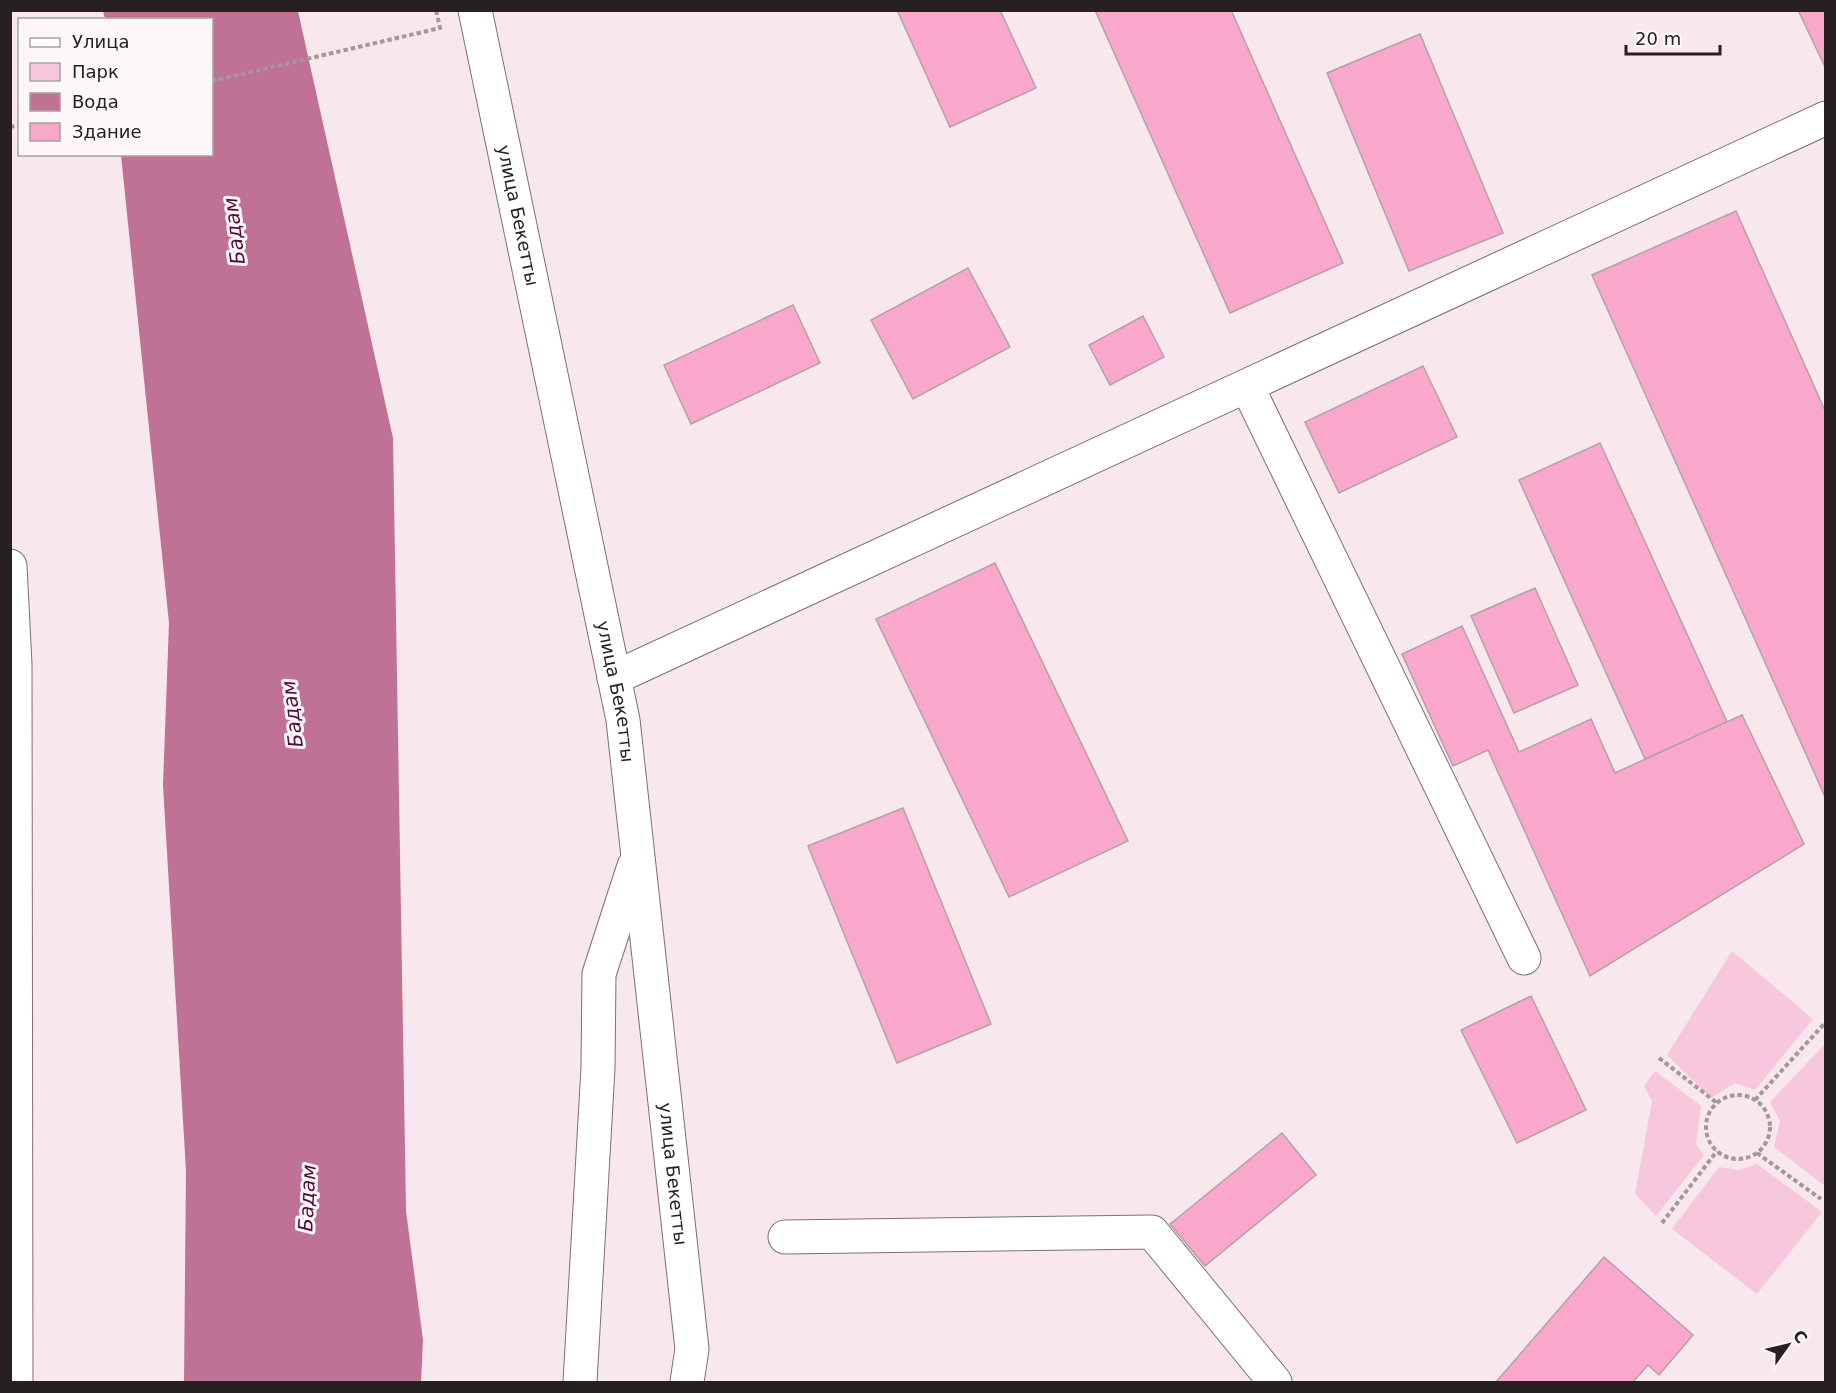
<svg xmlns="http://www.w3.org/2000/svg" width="1836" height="1393" font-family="'DejaVu Sans',sans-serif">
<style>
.green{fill:#f7c8db}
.water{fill:#bf7294}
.building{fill:#f9a7ca;stroke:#b2a2a8;stroke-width:1.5}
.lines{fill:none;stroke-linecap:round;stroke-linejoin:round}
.minor-casing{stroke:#7e6f75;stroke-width:35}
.path{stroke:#a4979b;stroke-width:4;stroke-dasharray:4.5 3;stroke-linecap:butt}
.minor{stroke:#fff;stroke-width:33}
.labels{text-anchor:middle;stroke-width:6;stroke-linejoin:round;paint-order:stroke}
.street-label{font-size:18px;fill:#262022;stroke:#fef7fa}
.water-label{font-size:20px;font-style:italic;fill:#530d34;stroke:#fef7fa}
</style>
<rect width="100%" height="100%" fill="#f8e7ed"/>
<!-- green -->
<g class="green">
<path d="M 1732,951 L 1813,1019 L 1755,1090 L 1735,1083 L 1711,1098 L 1667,1055 Z"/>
<path d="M 1825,1044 L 1825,1186 L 1774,1147 L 1780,1121 L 1770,1102 Z"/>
<path d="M 1655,1071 L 1701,1106 L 1696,1144 L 1704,1155 L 1656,1216 L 1635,1194 L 1652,1101 L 1644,1086 Z"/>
<path d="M 1757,1164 L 1822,1212 L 1757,1294 L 1672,1229 L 1719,1167 L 1739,1170 Z"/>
</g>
<!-- water -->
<path class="water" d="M 103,11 L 298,11 L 393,438 L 406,1211 L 423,1340 L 421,1382 L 184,1382 L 186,1171 L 163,785 L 169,623 L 121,155 L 212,154 L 212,20 L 105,19 Z"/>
<!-- building -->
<g class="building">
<path d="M 897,10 L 1000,10 L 1036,88 L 950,127 Z"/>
<path d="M 1095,10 L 1231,10 L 1343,263 L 1230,313 Z"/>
<path d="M 1798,10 L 1826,10 L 1826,69 Z"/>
<path d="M 1420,34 L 1503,233 L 1409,271 L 1327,73 Z"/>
<path d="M 1736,211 L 1826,413 L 1826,799 L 1592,275 Z"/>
<path d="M 968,268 L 1010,347 L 913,399 L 871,320 Z"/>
<path d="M 793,305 L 820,363 L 691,424 L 664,365 Z"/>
<path d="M 1143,316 L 1164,357 L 1110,385 L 1089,345 Z"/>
<path d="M 1423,366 L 1457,437 L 1339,493 L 1305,422 Z"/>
<path d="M 1600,443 L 1727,722 L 1645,759 L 1519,480 Z"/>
<path d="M 995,563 L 1128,841 L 1009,897 L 876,619 Z"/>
<path d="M 1535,588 L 1578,685 L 1514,713 L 1471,616 Z"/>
<path d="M 1462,626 L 1519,752 L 1591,719 L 1615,773 L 1742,715 L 1804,844 L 1590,976 L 1488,750 L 1453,766 L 1402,654 Z"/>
<path d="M 903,808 L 991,1024 L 897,1063 L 808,846 Z"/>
<path d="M 1531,996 L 1586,1110 L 1517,1143 L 1461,1030 Z"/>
<path d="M 1282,1133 L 1316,1175 L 1205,1266 L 1170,1224 Z"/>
<path d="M 1604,1257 L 1693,1335 L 1659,1375 L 1648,1365 L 1633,1382 L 1496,1382 Z"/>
</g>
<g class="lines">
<defs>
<g id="minor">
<path id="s1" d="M 475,10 L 623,720 L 692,1349 L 687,1382"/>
<path d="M 1247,386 L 1524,958"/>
<path d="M 10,566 L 15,665 L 16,1382"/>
<path d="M 614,678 L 1826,118"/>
<path d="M 785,1237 L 1152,1232 L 1275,1382"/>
<path d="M 580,1382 L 598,1068 L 599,974 L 634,866"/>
</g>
</defs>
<!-- minor casing -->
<use href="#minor" class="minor-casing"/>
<!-- path -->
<g class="path">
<path d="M 212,81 L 440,28 L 436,10"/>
<path d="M 10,127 L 20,125"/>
<path d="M 1659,1058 L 1717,1103"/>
<circle cx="1738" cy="1127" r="32"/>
<path d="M 1755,1100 L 1824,1024"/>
<path d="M 1757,1153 L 1821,1199"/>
<path d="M 1662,1223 L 1717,1151"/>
</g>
<!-- minor -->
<use href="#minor" class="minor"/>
</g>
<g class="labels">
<!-- street labels -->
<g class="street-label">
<text dy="6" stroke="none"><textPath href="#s1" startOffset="210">улица Бекетты</textPath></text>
<text dy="6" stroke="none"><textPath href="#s1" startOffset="696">улица Бекетты</textPath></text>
<text dy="6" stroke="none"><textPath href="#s1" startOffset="1182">улица Бекетты</textPath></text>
</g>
<!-- water labels -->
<g class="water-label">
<text transform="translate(234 231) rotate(-97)" y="7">Бадам</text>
<text transform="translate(292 714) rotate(-97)" y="7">Бадам</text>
<text transform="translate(307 1198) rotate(-87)" y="7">Бадам</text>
</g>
</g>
<!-- border -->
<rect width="1836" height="1393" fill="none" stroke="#262022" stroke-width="24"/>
<!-- legend -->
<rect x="18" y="18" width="195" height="138" fill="#fef7fa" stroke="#a8a1a4" stroke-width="1.5"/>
<rect x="30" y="38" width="30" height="9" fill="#ffffff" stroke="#a8a1a4" stroke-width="1.5"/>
<text x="72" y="48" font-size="18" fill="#262022">Улица</text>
<rect x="30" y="63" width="30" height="18" fill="#f7c8db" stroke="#a8a1a4" stroke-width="1.5"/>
<text x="72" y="78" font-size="18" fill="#262022">Парк</text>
<rect x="30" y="93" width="30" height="18" fill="#bf7294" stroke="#a8a1a4" stroke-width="1.5"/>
<text x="72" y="108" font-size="18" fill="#262022">Вода</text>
<rect x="30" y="123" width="30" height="18" fill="#f9a7ca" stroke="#a8a1a4" stroke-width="1.5"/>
<text x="72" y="138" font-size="18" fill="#262022">Здание</text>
<!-- north arrow -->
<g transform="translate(1788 1345) rotate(56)" stroke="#fef7fa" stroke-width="4.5" paint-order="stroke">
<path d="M0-4.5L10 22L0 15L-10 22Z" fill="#262022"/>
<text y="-9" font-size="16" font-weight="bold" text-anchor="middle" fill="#262022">С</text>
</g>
<!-- scale -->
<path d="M1626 45v9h94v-9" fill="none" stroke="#262022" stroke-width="3"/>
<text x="1635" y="45" font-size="18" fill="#262022" stroke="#fef7fa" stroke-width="4.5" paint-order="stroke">20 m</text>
</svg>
